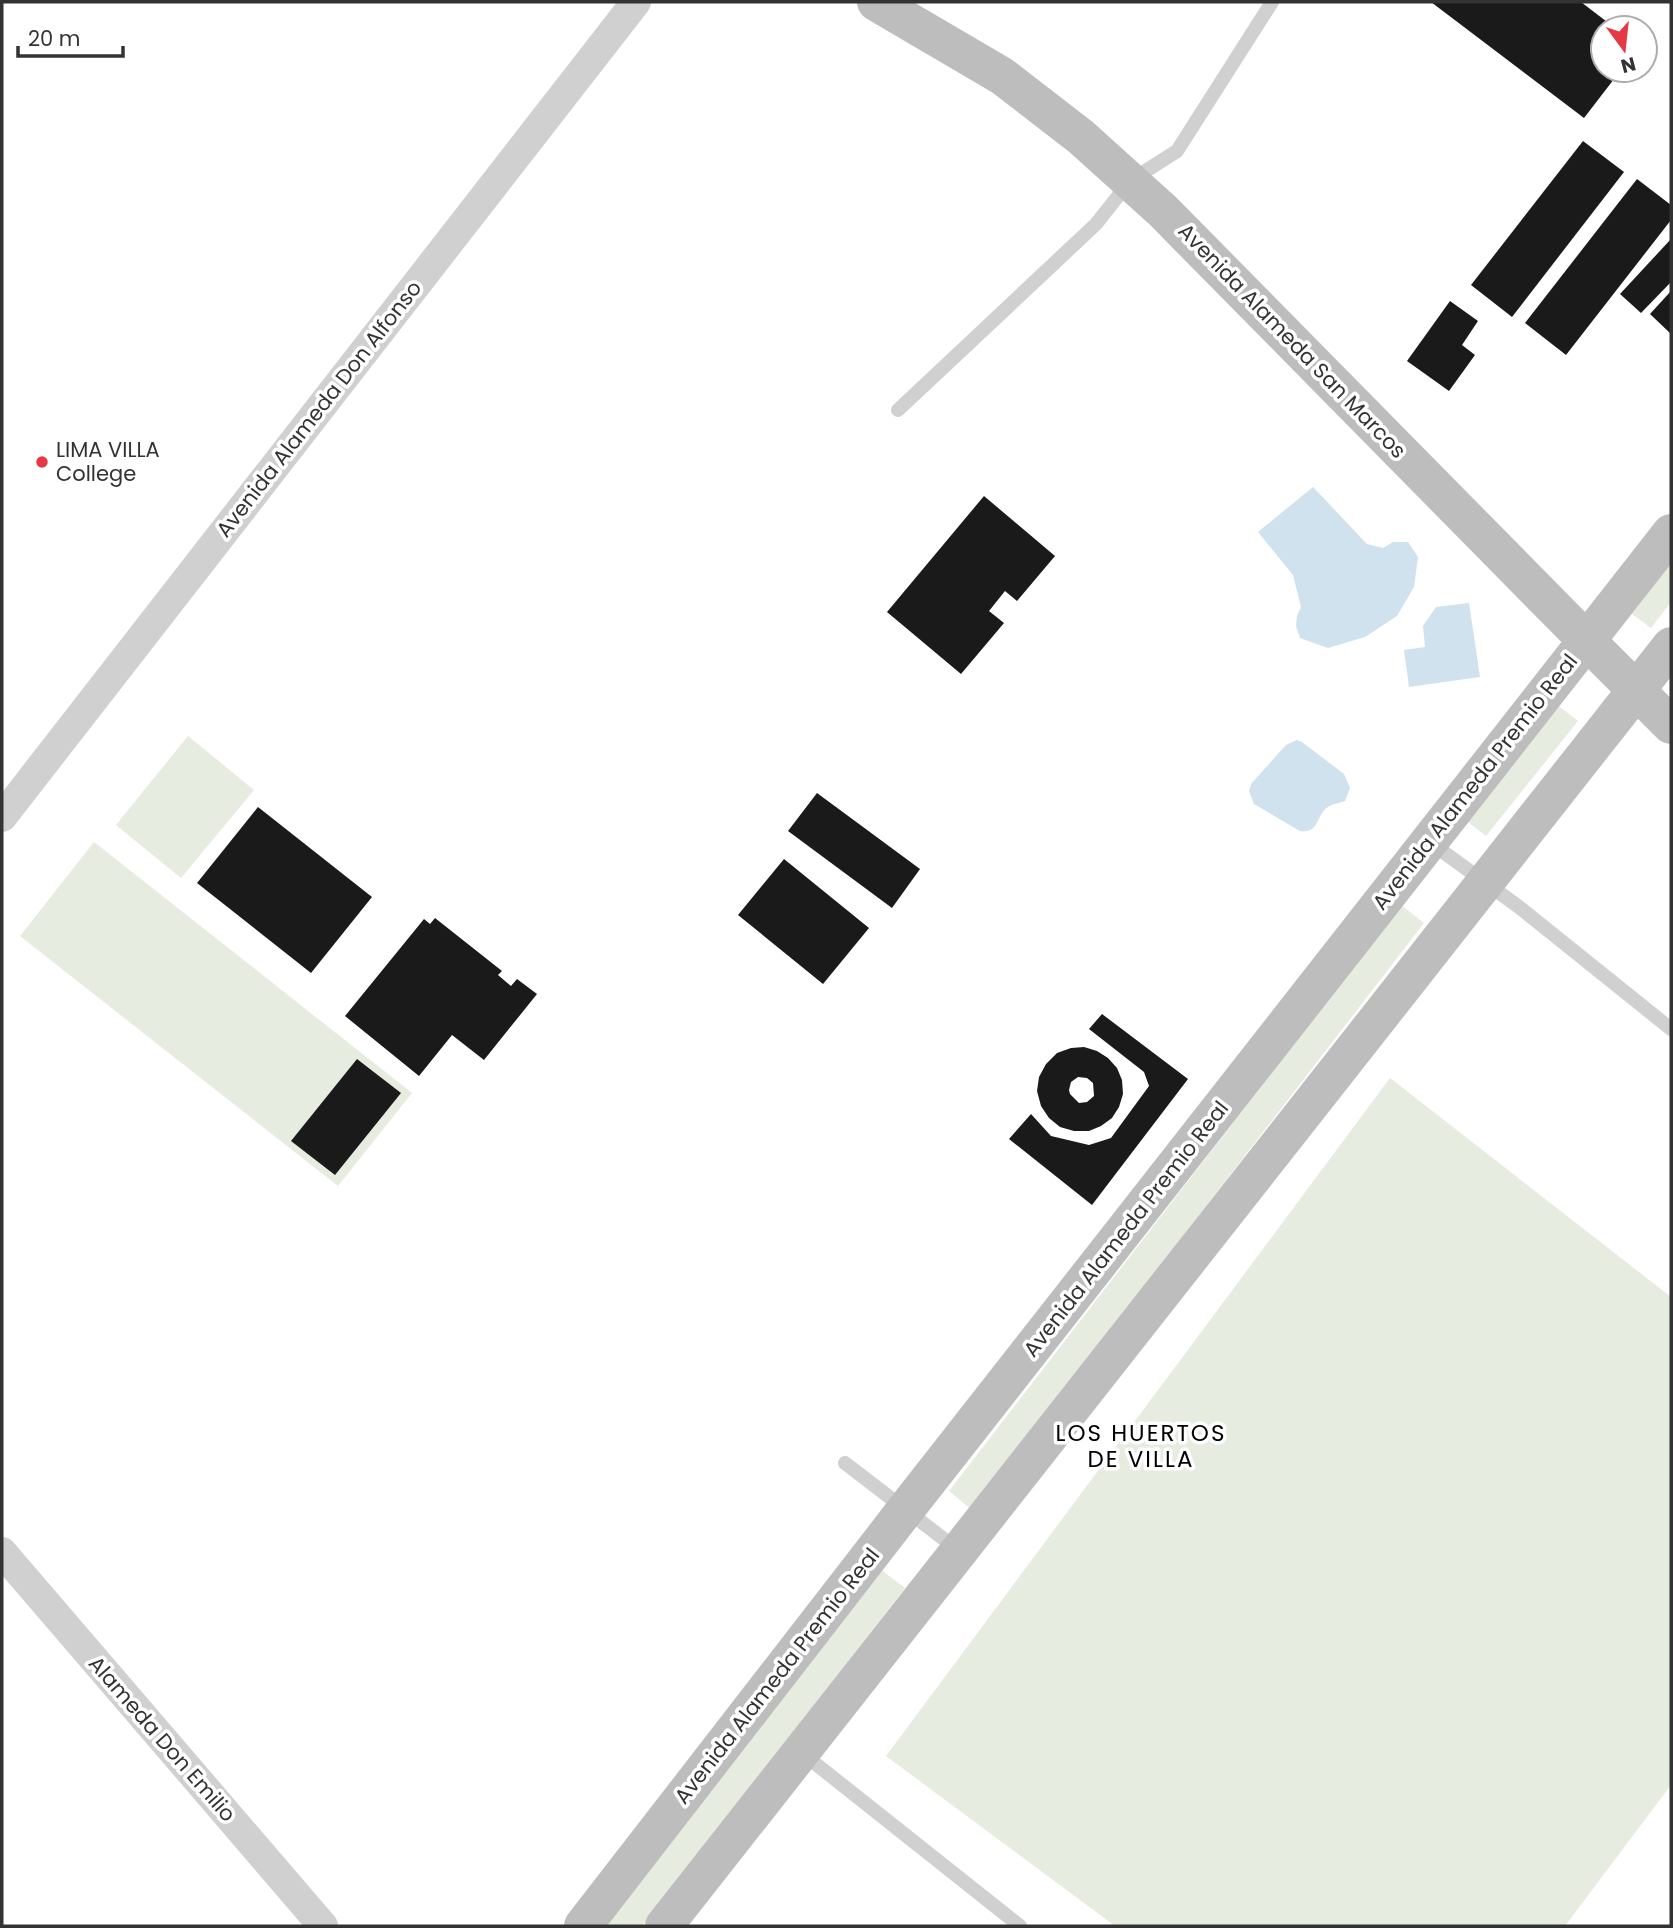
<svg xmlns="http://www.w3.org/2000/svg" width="1673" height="1928" font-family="Poppins,sans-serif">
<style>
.green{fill:#e6ecdf}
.water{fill:#cfe2ee}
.building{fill:#1a1a1a;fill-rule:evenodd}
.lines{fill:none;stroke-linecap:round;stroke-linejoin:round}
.lane{stroke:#d0d0d0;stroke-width:14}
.street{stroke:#d0d0d0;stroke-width:30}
.secondary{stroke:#bdbdbd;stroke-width:38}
.poi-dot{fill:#e63946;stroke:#fff;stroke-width:2.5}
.labels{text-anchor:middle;stroke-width:7;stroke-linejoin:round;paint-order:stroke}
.street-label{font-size:21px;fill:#333;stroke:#fff}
.poi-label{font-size:21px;fill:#333;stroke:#fff;text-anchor:start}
.neighbourhood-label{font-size:23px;letter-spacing:2px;fill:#000;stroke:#fff}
</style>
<rect width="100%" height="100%" fill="#fff"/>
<!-- green -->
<g class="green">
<path d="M 1671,562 L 1671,602 L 1651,628 L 1632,614 Z"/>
<path d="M 1556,704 L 1578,721 L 1486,836 L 1464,819 Z"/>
<path d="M 188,736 L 254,790 L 181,878 L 116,825 Z"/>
<path d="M 94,842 L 412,1093 L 338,1186 L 20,936 Z"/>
<path d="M 1401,905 L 1424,923 L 972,1510 L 949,1491 Z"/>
<path d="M 1390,1078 L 1671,1297 L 1671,1785 L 1565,1926 L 1115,1926 L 886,1756 Z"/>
<path d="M 880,1569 L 905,1588 L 642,1926 L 602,1926 Z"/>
</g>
<!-- water -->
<g class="water">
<path d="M 1313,487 L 1367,544 L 1383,548 L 1393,542 L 1408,542 L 1418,557 L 1414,587 L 1397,616 L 1365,637 L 1328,648 L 1300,638 L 1296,626 L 1297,616 L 1301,607 L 1293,575 L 1258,532 Z"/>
<path d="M 1469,603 L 1480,677 L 1409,687 L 1404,650 L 1425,647 L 1423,626 L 1436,607 Z"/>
<path d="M 1297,740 L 1302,742 L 1344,774 L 1350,788 L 1345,801 C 1340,803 1332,804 1328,807 C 1316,814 1320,834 1300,831 L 1254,804 L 1249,791 L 1251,784 L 1286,745 Z"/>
</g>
<!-- building -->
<g class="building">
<path d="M 1431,2 L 1581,2 L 1615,28 L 1603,28 L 1603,70 L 1621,70 L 1584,118 Z"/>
<path d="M 1583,141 L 1624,172 L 1512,317 L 1471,285 Z"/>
<path d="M 1637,179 L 1671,205 L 1671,220 L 1566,355 L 1525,323 Z"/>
<path d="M 1671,239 L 1671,282 L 1641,313 L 1620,294 Z"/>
<path d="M 1671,291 L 1671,334 L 1650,314 Z"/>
<path d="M 1450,301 L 1478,321 L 1462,345 L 1475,355 L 1449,391 L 1407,361 Z"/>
<path d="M 984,496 L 1055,556 L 1017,601 L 1005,591 L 989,611 L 1004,623 L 961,674 L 887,612 Z"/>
<path d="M 817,793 L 920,869 L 892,908 L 788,831 Z"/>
<path d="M 258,807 L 372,897 L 311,973 L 197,883 Z"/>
<path d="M 784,859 L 869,928 L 823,984 L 738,915 Z"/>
<path d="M 435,918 L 502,971 L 498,975 L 511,986 L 517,979 L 537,994 L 484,1060 L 452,1035 L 419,1076 L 345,1016 L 424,919 L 430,924 Z"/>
<path d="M 1102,1014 L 1188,1079 L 1092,1205 L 1009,1139 L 1031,1114 L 1051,1136 L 1089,1145 L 1111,1138 L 1149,1086 L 1144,1072 L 1089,1029 Z"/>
<path d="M 1084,1047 L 1097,1051 L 1108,1058 L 1117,1068 L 1122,1080 L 1123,1094 L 1119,1107 L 1112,1118 L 1101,1126 L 1089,1131 L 1074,1131 L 1060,1127 L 1049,1118 L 1041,1106 L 1037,1091 L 1039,1077 L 1046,1064 L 1057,1053 L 1071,1048 ZM 1078,1077 L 1087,1078 L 1093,1083 L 1094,1096 L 1087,1102 L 1079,1103 L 1070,1094 L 1069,1090 L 1071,1082 Z"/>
<path d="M 357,1059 L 401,1093 L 335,1175 L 291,1141 Z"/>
</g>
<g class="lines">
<!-- lane -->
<g class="lane">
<path d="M 898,410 L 1096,224 L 1130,181 L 1177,151 L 1272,2"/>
<path d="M 1431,843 L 1519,907 L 1671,1029"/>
<path d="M 845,1463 L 958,1550"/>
<path d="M 802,1753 L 1020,1926"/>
</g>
<!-- street -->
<g class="street">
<path d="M 2,817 L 636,2"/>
<path d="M 2,1552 L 323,1926"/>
</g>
<!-- secondary -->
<g class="secondary">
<path d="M 876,2 L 1002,76 L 1081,137 L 1163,211 L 1586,640 L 1671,725"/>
<path d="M 583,1926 L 906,1509 L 1671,533"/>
<path d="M 664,1926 L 1671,646"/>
</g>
</g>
<!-- markers -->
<circle class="poi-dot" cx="42" cy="462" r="7"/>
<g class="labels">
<!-- street labels -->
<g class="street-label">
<text transform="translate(1292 341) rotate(46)" y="7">Avenida Alameda San Marcos</text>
<text transform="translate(319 409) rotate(-52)" y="7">Avenida Alameda Don Alfonso</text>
<text transform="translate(1475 782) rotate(-52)" y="7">Avenida Alameda Premio Real</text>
<text transform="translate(1126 1229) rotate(-52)" y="7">Avenida Alameda Premio Real</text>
<text transform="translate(777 1676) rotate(-52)" y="7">Avenida Alameda Premio Real</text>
<text transform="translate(162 1739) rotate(49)" y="7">Alameda Don Emilio</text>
</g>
<!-- poi labels -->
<g class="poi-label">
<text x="56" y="457">LIMA VILLA<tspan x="56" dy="24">College</tspan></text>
</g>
<!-- neighbourhood labels -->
<g class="neighbourhood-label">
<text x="1141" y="1441">LOS HUERTOS<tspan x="1141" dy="26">DE VILLA</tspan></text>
</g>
</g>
<!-- border -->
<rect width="1673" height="1928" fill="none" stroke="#333333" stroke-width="7"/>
<!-- north arrow -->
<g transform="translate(1624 49) rotate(165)"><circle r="33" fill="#ffffff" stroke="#adadad" stroke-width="2"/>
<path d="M0-5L12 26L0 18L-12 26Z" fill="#e63946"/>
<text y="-10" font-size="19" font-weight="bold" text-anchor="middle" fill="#333333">N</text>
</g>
<!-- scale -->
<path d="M18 46v10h105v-10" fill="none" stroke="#333333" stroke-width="3.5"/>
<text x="28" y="46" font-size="21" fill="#333333" stroke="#ffffff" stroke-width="5" paint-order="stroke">20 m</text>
</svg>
